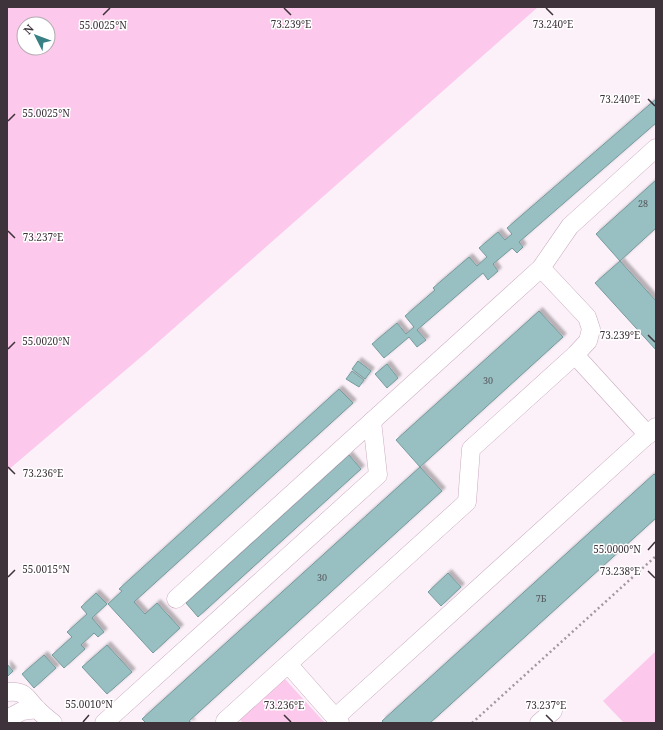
<svg xmlns="http://www.w3.org/2000/svg" width="663" height="730" font-family="'Noto Serif',serif">
<style>
.green{fill:#fcc8ec;fill-rule:evenodd}
.building{fill:#98bfc1;stroke:#759b9d;filter:url(#shadow)}
.lines{fill:none;stroke-linecap:round;stroke-linejoin:round}
.minor-casing{stroke:#c9acc0;stroke-width:19}
.path{stroke:#a398a0;stroke-width:2.5;stroke-dasharray:2 3;stroke-linecap:butt}
.minor{stroke:#fff;stroke-width:18}
.ticks{fill:none;stroke:#3e333b;stroke-width:1.5}
.labels{text-anchor:middle;stroke-width:3;stroke-linejoin:round;paint-order:stroke}
.number-label{font-size:9px;fill:#54565c}
.ticks-label{font-size:10px;text-anchor:middle;fill:#3e333b;stroke:#fff;stroke-width:3;stroke-linejoin:round;paint-order:stroke}
</style>
<defs>
<filter id="shadow"><feDropShadow dx="3.5" dy="-3.5" stdDeviation="1" flood-color="#0004"/></filter>
</defs>
<rect width="100%" height="100%" fill="#fdf1f9"/>
<!-- green -->
<g class="green">
<path d="M 7,7 L 538,7 L 148,351 L 7,471 ZM 24,24 L 48,24 L 48,48 L 24,48 Z"/>
<path d="M 656,651 L 656,723 L 624,723 L 603,701 Z"/>
<path d="M 285,679 L 325,723 L 243,723 L 239,719 Z"/>
</g>
<!-- building -->
<g class="building">
<path d="M 656,99 L 656,123 L 519,242 L 523,247 L 517,253 L 512,248 L 493,264 L 498,271 L 488,280 L 483,273 L 417,330 L 426,340 L 417,347 L 409,337 L 384,358 L 372,344 L 397,323 L 406,334 L 414,327 L 405,316 L 435,290 L 433,288 L 469,257 L 477,266 L 487,257 L 479,248 L 498,232 L 505,240 L 512,234 L 507,228 Z"/>
<path d="M 656,180 L 656,228 L 620,261 L 596,234 Z"/>
<path d="M 620,261 L 656,301 L 656,350 L 595,283 Z"/>
<path d="M 539,311 L 563,337 L 420,467 L 396,440 Z"/>
<path d="M 358,361 L 371,371 L 365,379 L 352,369 Z"/>
<path d="M 387,364 L 398,378 L 387,388 L 375,374 Z"/>
<path d="M 352,371 L 364,380 L 359,387 L 346,379 Z"/>
<path d="M 339,389 L 353,403 L 134,602 L 145,614 L 157,603 L 180,628 L 153,653 L 108,604 L 122,591 L 119,589 Z"/>
<path d="M 349,455 L 361,469 L 198,617 L 186,603 Z"/>
<path d="M 420,467 L 442,491 L 189,721 L 192,723 L 146,723 L 142,719 Z"/>
<path d="M 654,474 L 656,476 L 656,518 L 430,723 L 384,723 L 382,721 Z"/>
<path d="M 448,573 L 461,587 L 441,606 L 428,592 Z"/>
<path d="M 96,593 L 107,604 L 92,618 L 104,632 L 98,637 L 94,633 L 81,645 L 85,649 L 64,668 L 52,655 L 72,637 L 67,632 L 87,614 L 81,607 Z"/>
<path d="M 107,645 L 132,672 L 107,694 L 82,667 Z"/>
<path d="M 44,655 L 56,668 L 34,688 L 22,674 Z"/>
<path d="M 7,664 L 13,671 L 7,677 Z"/>
</g>
<g class="lines">
<defs>
<g id="minor">
<path d="M 575,355 L 648,435"/>
<path d="M 176,599 L 541,268 L 570,226 L 656,148"/>
<path d="M 288,664 L 467,502 L 471,449 L 575,355 L 588,341 L 591,329 L 587,317 L 541,268"/>
<path d="M 7,692 C 27,690 26,699 38,710 C 43,715 48,719 53,723"/>
<path d="M 336,717 L 656,427"/>
<path d="M 7,719 L 22,711 L 37,709"/>
<path d="M 104,723 L 378,475 L 372,421"/>
<path d="M 227,723 L 225,721 L 288,664 L 340,723"/>
<path d="M 539,723 L 553,711"/>
</g>
</defs>
<!-- minor casing -->
<use href="#minor" class="minor-casing"/>
<!-- path -->
<path class="path" d="M 472,723 L 656,556"/>
<!-- minor -->
<use href="#minor" class="minor"/>
</g>
<!-- ticks -->
<path class="ticks" d="M 284,8 L 291,15M 546,8 L 553,15M 103,15 L 110,8M 648,99 L 655,106M 8,121 L 15,114M 8,231 L 15,238M 648,335 L 655,342M 8,349 L 15,342M 8,467 L 15,474M 648,550 L 655,542M 648,571 L 655,578M 8,577 L 15,570M 284,715 L 291,722M 546,715 L 553,722M 83,722 L 89,715"/>
<g class="labels">
<!-- number labels -->
<g class="number-label">
<text x="643" y="207">28</text>
<text x="488" y="384">30</text>
<text x="322" y="581">30</text>
<text x="541" y="602">7Б</text>
</g>
</g>
<g class="ticks-label">
<text x="291" y="28">73.239°E</text>
<text x="553" y="28">73.240°E</text>
<text x="103" y="29">55.0025°N</text>
<text x="620" y="103">73.240°E</text>
<text x="46" y="117">55.0025°N</text>
<text x="43" y="241">73.237°E</text>
<text x="620" y="339">73.239°E</text>
<text x="46" y="345">55.0020°N</text>
<text x="43" y="477">73.236°E</text>
<text x="617" y="553">55.0000°N</text>
<text x="46" y="573">55.0015°N</text>
<text x="620" y="575">73.238°E</text>
<text x="89" y="708">55.0010°N</text>
<text x="284" y="709">73.236°E</text>
<text x="546" y="709">73.237°E</text>
</g>
<!-- border -->
<rect width="663" height="730" fill="none" stroke="#3e333b" stroke-width="16"/>
<!-- north arrow -->
<g transform="translate(36 36) rotate(312)"><circle r="19" fill="#ffffff" stroke="#b2adb1"/>
<path d="M0-3L7 15L0 10L-7 15Z" fill="#388084"/>
<text y="-6" font-size="11" font-weight="bold" text-anchor="middle" fill="#3e333b">N</text>
</g>
</svg>
